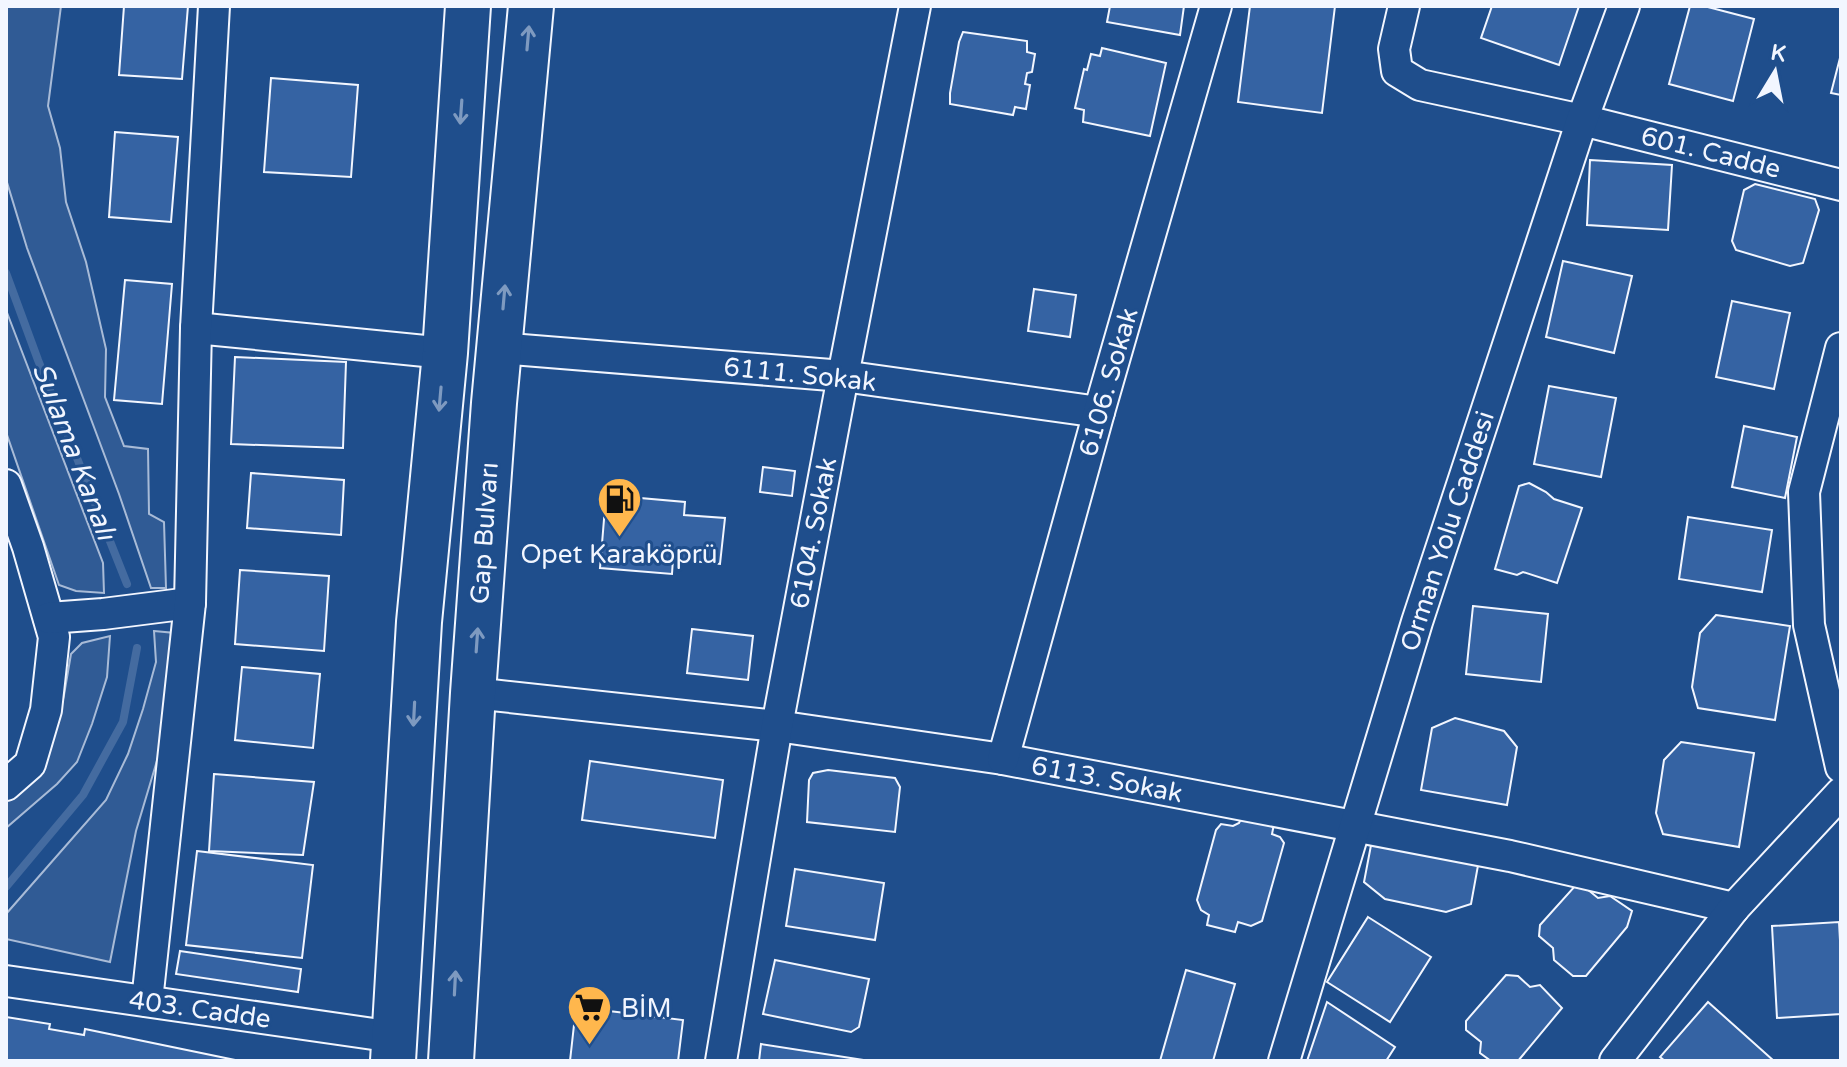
<svg xmlns="http://www.w3.org/2000/svg" width="1847" height="1067" font-family="'Varela Round',sans-serif">
<style>
.green{fill:#305b95;stroke:#a8bbd7;stroke-width:2}
.lines{fill:none;stroke-linecap:round;stroke-linejoin:round}
.stream{stroke:#446ba0;stroke-width:8}
.building{fill:#3563a3;stroke:#f2f6ff;stroke-width:2}
.minor-casing{stroke:#f2f6ff;stroke-width:34}
.highway-casing{stroke:#f2f6ff;stroke-width:48}
.minor{stroke:#1f4e8c;stroke-width:30}
.highway{stroke:#1f4e8c;stroke-width:44}
.oneway{stroke:#7e9ac0}
.labels{text-anchor:middle;stroke-width:6;stroke-linejoin:round;paint-order:stroke}
.street-label{font-size:26px;fill:#f2f6ff;stroke:#1f4e8c}
.poi-label{font-size:26px;fill:#f2f6ff;stroke:#1f4e8c}
.water-label{font-size:28px;font-style:italic;fill:#f2f6ff;stroke:#1f4e8c}
</style>
<rect width="100%" height="100%" fill="#1f4e8c"/>
<!-- green -->
<g class="green">
<path d="M 6,6 L 61,6 L 48,106 L 60,148 L 66,202 L 86,262 L 106,349 L 105,397 L 124,446 L 148,449 L 149,514 L 164,522 L 166,588 L 151,588 L 119,494 L 27,248 L 6,179 Z"/>
<path d="M 6,310 L 103,563 L 104,593 L 76,591 L 59,585 L 6,432 Z"/>
<path d="M 154,631 L 175,633 L 159,754 L 136,831 L 110,962 L 6,939 L 6,914 L 106,800 L 128,754 L 143,709 L 156,662 Z"/>
<path d="M 110,636 L 107,677 L 92,724 L 77,762 L 57,784 L 6,828 L 6,796 L 54,735 L 64,695 L 71,654 L 82,643 Z"/>
</g>
<g class="lines">
<!-- stream -->
<g class="stream">
<path d="M 6,273 L 38,360 L 127,584"/>
<path d="M 6,887 L 83,795 L 123,722 L 137,648"/>
</g>
</g>
<!-- building -->
<g class="building">
<path d="M 124,6 L 188,6 L 182,79 L 119,75 Z"/>
<path d="M 1110,6 L 1184,6 L 1180,35 L 1107,22 Z"/>
<path d="M 1250,6 L 1335,6 L 1322,113 L 1238,102 Z"/>
<path d="M 1492,6 L 1579,6 L 1559,65 L 1481,38 Z"/>
<path d="M 1690,6 L 1704,6 L 1754,19 L 1733,101 L 1669,84 Z"/>
<path d="M 963,32 L 1027,41 L 1027,52 L 1035,54 L 1032,72 L 1027,73 L 1025,84 L 1030,85 L 1026,109 L 1015,107 L 1013,115 L 950,104 L 950,93 L 959,42 Z"/>
<path d="M 1102,48 L 1166,63 L 1150,136 L 1083,122 L 1084,110 L 1075,108 L 1084,69 L 1087,70 L 1091,54 L 1100,56 Z"/>
<path d="M 1841,54 L 1841,95 L 1831,93 Z"/>
<path d="M 271,78 L 358,85 L 351,177 L 264,172 Z"/>
<path d="M 115,132 L 178,137 L 171,222 L 109,217 Z"/>
<path d="M 1590,160 L 1672,165 L 1668,230 L 1587,225 Z"/>
<path d="M 1755,184 L 1815,199 L 1819,210 L 1803,263 L 1790,266 L 1736,250 L 1732,241 L 1744,190 Z"/>
<path d="M 1563,261 L 1632,276 L 1614,353 L 1546,337 Z"/>
<path d="M 125,280 L 172,284 L 162,404 L 114,400 Z"/>
<path d="M 1034,289 L 1076,295 L 1070,337 L 1028,331 Z"/>
<path d="M 1732,301 L 1790,313 L 1774,389 L 1716,377 Z"/>
<path d="M 235,357 L 346,362 L 343,448 L 231,444 Z"/>
<path d="M 1549,386 L 1616,398 L 1601,477 L 1534,464 Z"/>
<path d="M 1744,426 L 1797,437 L 1785,498 L 1732,487 Z"/>
<path d="M 763,467 L 795,471 L 792,496 L 760,492 Z"/>
<path d="M 251,473 L 344,480 L 341,535 L 247,528 Z"/>
<path d="M 1529,483 L 1546,492 L 1554,499 L 1582,508 L 1557,583 L 1523,572 L 1517,575 L 1495,569 L 1519,486 Z"/>
<path d="M 606,495 L 685,502 L 684,515 L 725,518 L 720,564 L 673,559 L 672,574 L 600,568 Z"/>
<path d="M 1688,517 L 1772,530 L 1762,592 L 1679,579 Z"/>
<path d="M 240,570 L 329,576 L 324,651 L 235,644 Z"/>
<path d="M 1473,606 L 1548,614 L 1541,682 L 1466,674 Z"/>
<path d="M 1716,615 L 1790,626 L 1775,720 L 1698,708 L 1692,687 L 1700,633 Z"/>
<path d="M 692,629 L 753,636 L 748,680 L 687,673 Z"/>
<path d="M 242,667 L 320,674 L 313,748 L 235,740 Z"/>
<path d="M 1455,718 L 1504,731 L 1517,747 L 1507,805 L 1421,790 L 1432,728 Z"/>
<path d="M 1681,742 L 1754,753 L 1739,847 L 1663,834 L 1656,813 L 1664,760 Z"/>
<path d="M 590,761 L 723,780 L 715,838 L 582,820 Z"/>
<path d="M 828,770 L 895,778 L 900,787 L 895,832 L 807,822 L 809,780 L 813,773 Z"/>
<path d="M 214,774 L 314,782 L 303,855 L 209,851 Z"/>
<path d="M 1242,817 L 1274,824 L 1272,834 L 1280,837 L 1284,843 L 1262,921 L 1251,926 L 1238,922 L 1235,932 L 1207,925 L 1209,915 L 1201,910 L 1197,900 L 1216,830 L 1221,824 L 1233,826 L 1239,823 Z"/>
<path d="M 1372,840 L 1479,860 L 1471,904 L 1446,912 L 1385,899 L 1364,882 Z"/>
<path d="M 197,851 L 313,865 L 302,958 L 186,945 Z"/>
<path d="M 795,869 L 884,883 L 875,940 L 786,926 Z"/>
<path d="M 1575,886 L 1587,889 L 1598,898 L 1610,896 L 1632,911 L 1627,927 L 1586,976 L 1573,976 L 1554,960 L 1553,948 L 1539,936 L 1540,925 Z"/>
<path d="M 1368,917 L 1431,957 L 1390,1022 L 1327,982 Z"/>
<path d="M 1839,922 L 1841,959 L 1841,1014 L 1777,1018 L 1772,926 Z"/>
<path d="M 180,951 L 301,969 L 298,992 L 176,974 Z"/>
<path d="M 775,960 L 869,979 L 859,1027 L 851,1032 L 763,1014 Z"/>
<path d="M 1186,970 L 1235,984 L 1213,1061 L 1160,1061 Z"/>
<path d="M 1506,975 L 1518,976 L 1530,987 L 1540,985 L 1562,1008 L 1518,1061 L 1491,1061 L 1480,1053 L 1481,1042 L 1466,1030 L 1466,1021 Z"/>
<path d="M 1327,1002 L 1395,1047 L 1386,1061 L 1307,1061 Z"/>
<path d="M 1708,1002 L 1774,1061 L 1665,1061 L 1660,1057 Z"/>
<path d="M 576,1007 L 683,1020 L 678,1061 L 570,1061 Z"/>
<path d="M 6,1017 L 50,1024 L 49,1029 L 84,1035 L 85,1029 L 240,1061 L 6,1061 Z"/>
<path d="M 761,1044 L 870,1061 L 759,1061 Z"/>
</g>
<g class="lines">
<defs>
<g id="minor">
<path d="M 1404,6 L 1394,49 L 1397,71 L 1420,85 L 1582,120 L 1841,185"/>
<path d="M 196,328 L 445,353"/>
<path d="M 499,348 L 843,376 L 1099,412"/>
<path d="M 1841,348 L 1804,492 L 1809,625 L 1841,767"/>
<path d="M 6,485 L 28,547 L 54,637 L 46,710 L 30,764 L 6,785"/>
<path d="M 49,618 L 103,614 L 190,603"/>
<path d="M 473,693 L 777,726 L 1003,759 L 1510,856 L 1734,908"/>
<path d="M 1003,759 L 1099,412 L 1216,6"/>
<path d="M 6,981 L 394,1037"/>
<path d="M 147,1001 L 190,603 L 196,328 L 214,6"/>
<path d="M 721,1061 L 777,726 L 843,376 L 915,6"/>
<path d="M 1284,1061 L 1417,622 L 1582,120 L 1624,6"/>
<path d="M 1615,1061 L 1734,908 L 1841,793"/>
</g>
<g id="highway">
<path d="M 393,1061 L 419,622 L 445,353 L 468,6"/>
<path d="M 451,1061 L 473,693 L 494,403 L 531,6"/>
</g>
</defs>
<!-- minor casing -->
<use href="#minor" class="minor-casing"/>
<!-- highway casing -->
<use href="#highway" class="highway-casing"/>
<!-- minor -->
<use href="#minor" class="minor"/>
<!-- highway -->
<use href="#highway" class="highway"/>
</g>
<!-- one-way arrows -->
<defs><path id="oneway-shaft" d="M-6 0H5M1.5-3L5.5 0L1.5 3" fill="none" stroke-width="1.6" stroke-linecap="round" stroke-linejoin="round" transform="scale(2)"/></defs>
<g class="oneway">
<use href="#oneway-shaft" transform="translate(528 38) rotate(-85)"/>
<use href="#oneway-shaft" transform="translate(461 112) rotate(94)"/>
<use href="#oneway-shaft" transform="translate(504 297) rotate(-85)"/>
<use href="#oneway-shaft" transform="translate(440 399) rotate(95)"/>
<use href="#oneway-shaft" transform="translate(477 640) rotate(-86)"/>
<use href="#oneway-shaft" transform="translate(414 714) rotate(93)"/>
<use href="#oneway-shaft" transform="translate(455 983) rotate(-87)"/>
</g>
<!-- icons -->
<defs>
<symbol id="fuel-pin" viewBox="-11 -11 22 30"><path d="M0 17L-7.5 6A9.5 9.5 0 1 1 7.5 6Z" fill="#ffb74d" stroke="#1f4e8c"/><path d="M-5.5-6h7V0h2V4h1.3V-2.5L3-4.5l.8-.8L6-3V5H2.5V1h-1V6h-7ZM-4.2-4.7v3.2H.2V-4.7Z" fill="#111"/></symbol>
<symbol id="supermarket-pin" viewBox="-11 -11 22 30"><path d="M0 17L-7.5 6A9.5 9.5 0 1 1 7.5 6Z" fill="#ffb74d" stroke="#1f4e8c"/><path d="M-6-5.5h2.5l.6 2H6L4.5 2H-2.5L-4.4-4H-6ZM-1.5 3.2a1.3 1.3 0 1 0 .1 0ZM3 3.2a1.3 1.3 0 1 0 .1 0Z" fill="#111"/></symbol>
</defs>
<g fill-rule="evenodd">
<use href="#fuel-pin" x="594" y="474" width="51" height="69"/>
<use href="#supermarket-pin" x="564" y="982" width="51" height="69"/>
</g>
<g class="labels">
<!-- street labels -->
<g class="street-label">
<text transform="translate(1711 152) rotate(14)" y="9">601. Cadde</text>
<text transform="translate(800 374) rotate(6)" y="9">6111. Sokak</text>
<text transform="translate(1108 382) rotate(-74)" y="9">6106. Sokak</text>
<text transform="translate(1447 531) rotate(-72)" y="9">Orman Yolu Caddesi</text>
<text transform="translate(484 533) rotate(-86)" y="9">Gap Bulvarı</text>
<text transform="translate(813 533) rotate(-79)" y="9">6104. Sokak</text>
<text transform="translate(1107 779) rotate(11)" y="9">6113. Sokak</text>
<text transform="translate(200 1009) rotate(8)" y="9">403. Cadde</text>
</g>
<!-- poi labels -->
<g class="poi-label">
<text x="619" y="563">Opet Karaköprü</text>
<text x="621" y="1017" text-anchor="start">BİM</text>
</g>
<!-- water labels -->
<g class="water-label">
<text transform="translate(75 451) rotate(69)" y="10">Sulama Kanalı</text>
</g>
</g>
<!-- border -->
<rect width="1847" height="1067" fill="none" stroke="#f2f6ff" stroke-width="16"/>
<!-- north arrow -->
<g transform="translate(1775 72) rotate(10)" stroke="#1f4e8c" stroke-width="6" paint-order="stroke">
<path d="M0-6L14 30L0 20L-14 30Z" fill="#f2f6ff"/>
<text y="-12" font-size="22" font-weight="bold" text-anchor="middle" fill="#f2f6ff">K</text>
</g>
</svg>
